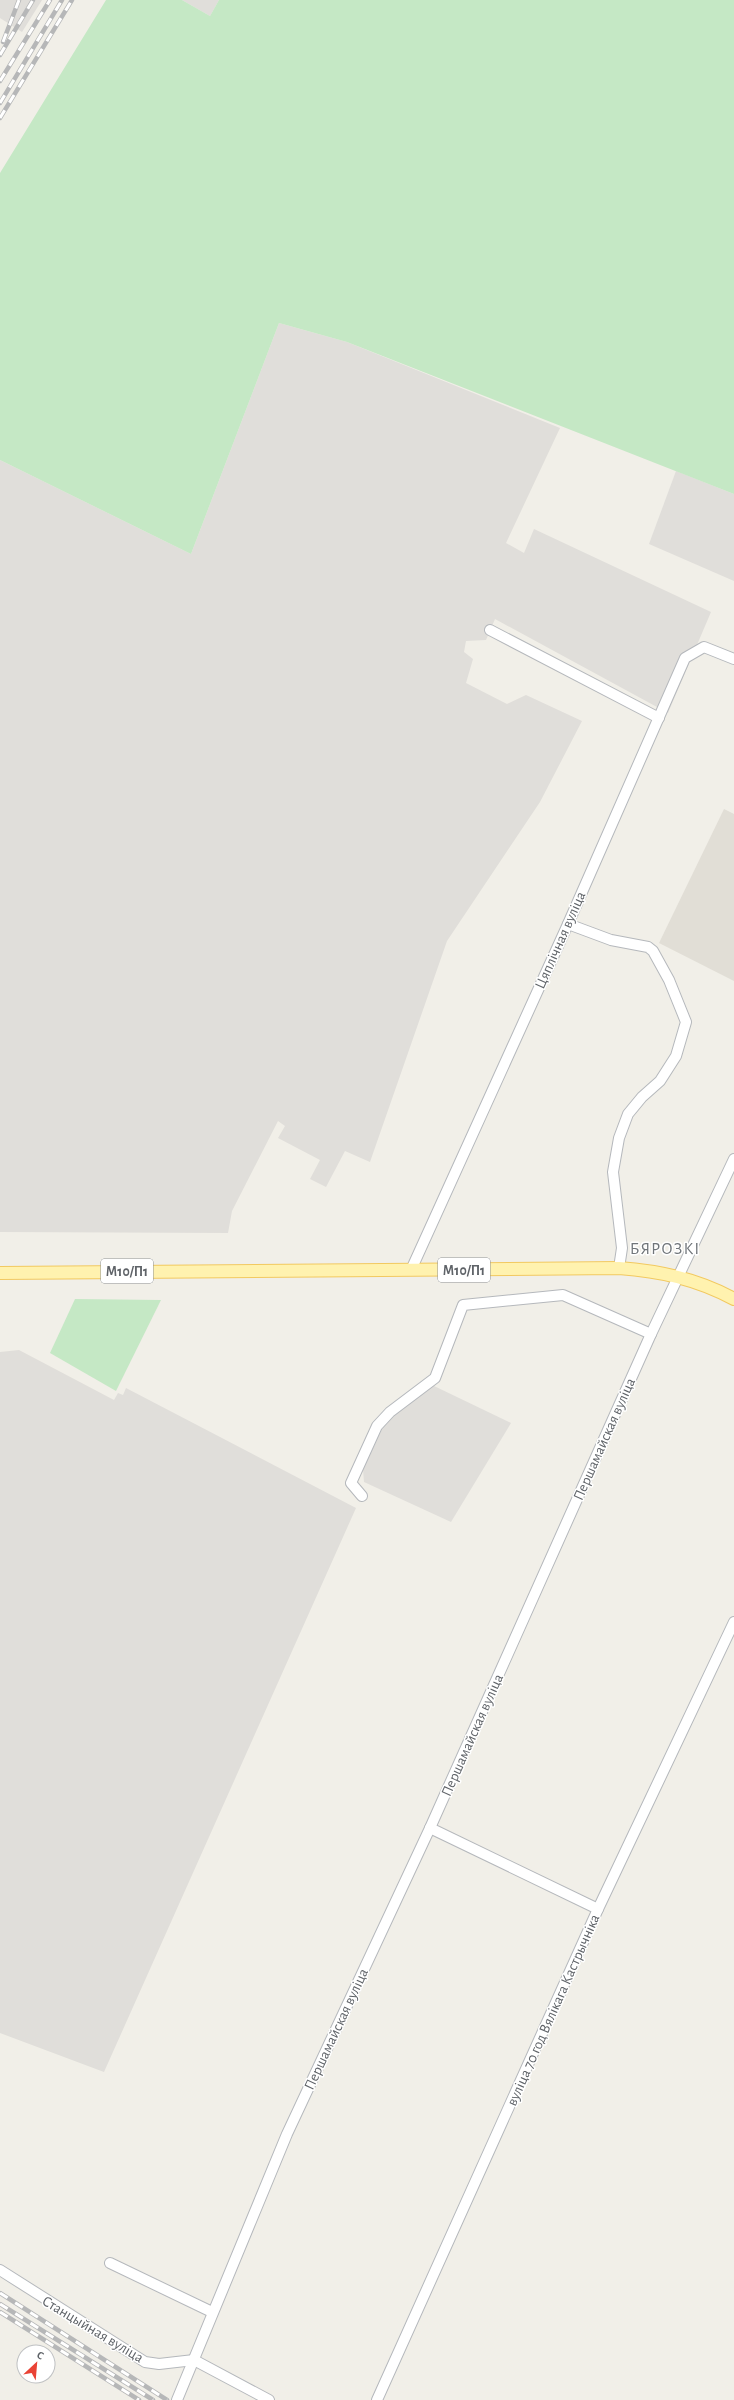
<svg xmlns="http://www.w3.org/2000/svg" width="734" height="2400" font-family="'Alegreya Sans',sans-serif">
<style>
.industrial{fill:#e0deda}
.education{fill:#e1ded6}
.green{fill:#c5e8c5}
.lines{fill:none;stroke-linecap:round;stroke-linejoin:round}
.minor-casing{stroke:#b5b8bc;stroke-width:12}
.major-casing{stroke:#f2c960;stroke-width:14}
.minor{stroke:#fff;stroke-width:10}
.major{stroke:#fff2af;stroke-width:12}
.rail-casing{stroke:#b6b7b8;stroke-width:4.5}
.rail{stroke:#fff;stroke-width:3;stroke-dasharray:9;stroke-linecap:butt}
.labels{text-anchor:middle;stroke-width:3;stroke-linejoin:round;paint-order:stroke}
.shield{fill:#fff;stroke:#8f9295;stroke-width:1}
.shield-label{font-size:14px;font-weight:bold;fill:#5f6368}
.street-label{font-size:15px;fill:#5f6368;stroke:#fff}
.quarter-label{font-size:17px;letter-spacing:1px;fill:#70757a;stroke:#fff}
</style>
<rect width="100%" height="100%" fill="#f1efe8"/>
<!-- industrial -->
<g class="industrial">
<path d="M 0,0 L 42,0 L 22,32 L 0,18 Z"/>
<path d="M 182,0 L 219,0 L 210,16 Z"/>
<path d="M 279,323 L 347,342 L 560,428 L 506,543 L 524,553 L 534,529 L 711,612 L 668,713 L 495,619 L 486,640 L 466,641 L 464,652 L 473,659 L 466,683 L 507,704 L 526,695 L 582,721 L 540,802 L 447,941 L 370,1162 L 345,1151 L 326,1187 L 310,1179 L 320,1160 L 278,1138 L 285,1126 L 278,1121 L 232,1211 L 228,1233 L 0,1232 L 0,460 L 191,554 Z"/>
<path d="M 676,471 L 734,494 L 734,581 L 649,544 Z"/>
<path d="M 19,1350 L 114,1400 L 118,1393 L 123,1395 L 126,1388 L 356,1508 L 104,2072 L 0,2033 L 0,1352 Z"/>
<path d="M 432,1385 L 511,1423 L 451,1522 L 364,1482 L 363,1469 L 386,1421 Z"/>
</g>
<!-- education -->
<path class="education" d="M 724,809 L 734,814 L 734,981 L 659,943 Z"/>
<!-- green -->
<g class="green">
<path d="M 106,0 L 182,0 L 210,16 L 219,0 L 734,0 L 734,494 L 347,342 L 279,323 L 191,554 L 0,460 L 0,173 Z"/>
<path d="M 75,1299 L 161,1300 L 116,1391 L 50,1353 Z"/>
</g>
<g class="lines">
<defs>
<g id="minor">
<path d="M 490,630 L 659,718"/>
<path d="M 568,924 L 611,940 L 648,947 L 653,951 L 669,980 L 686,1022 L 676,1056 L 660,1081 L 642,1097 L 628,1114 L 619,1138 L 613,1172 L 622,1248 L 619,1268"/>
<path d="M 411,1270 L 568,924 L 685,658 L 704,647 L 734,659"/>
<path d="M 362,1496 L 351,1483 L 377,1426 L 390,1412 L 435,1378 L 463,1305 L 563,1295 L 651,1334"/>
<path d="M 430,1828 L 598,1909"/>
<path d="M 110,2263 L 212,2312"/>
<path d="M 0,2270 L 145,2362 L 159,2364 L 194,2360"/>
<path d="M 194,2360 L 269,2400"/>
<path d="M 177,2400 L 287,2134 L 430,1828 L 651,1334 L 734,1159"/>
<path d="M 377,2400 L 598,1909 L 734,1622"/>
</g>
<path id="major" d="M 0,1273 L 619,1268 C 660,1271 697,1279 734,1299"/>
</defs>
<!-- minor casing -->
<use href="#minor" class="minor-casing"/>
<!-- major casing -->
<use href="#major" class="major-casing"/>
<!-- minor -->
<use href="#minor" class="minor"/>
<!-- major -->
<use href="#major" class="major"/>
<defs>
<g id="rail">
<path d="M 3,42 L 19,0"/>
<path d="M 0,55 L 33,0"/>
<path d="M 0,81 L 50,0"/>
<path d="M 0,103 L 62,0"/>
<path d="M 0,118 L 72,0"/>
<path d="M 0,2293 L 167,2400"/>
<path d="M 0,2304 L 153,2400"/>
<path d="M 0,2312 L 139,2400"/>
</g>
</defs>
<!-- rail casing -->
<use href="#rail" class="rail-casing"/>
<!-- rail -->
<use href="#rail" class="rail"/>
</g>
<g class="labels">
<!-- shield labels -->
<g class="shield">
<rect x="438" y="1258" width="52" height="24" rx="3"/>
<rect x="101" y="1259" width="52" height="24" rx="3"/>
</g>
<g class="shield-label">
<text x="464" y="1275">М10/П1</text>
<text x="127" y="1276">М10/П1</text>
</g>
<!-- street labels -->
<g class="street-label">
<text transform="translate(560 940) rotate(-66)" y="5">Цяплічная вуліца</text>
<text transform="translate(604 1439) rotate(-66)" y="5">Першамайская вуліца</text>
<text transform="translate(472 1735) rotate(-66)" y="5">Першамайская вуліца</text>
<text transform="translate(553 2010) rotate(-66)" y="5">вуліца 70 год Вялікага Кастрычніка</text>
<text transform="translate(336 2029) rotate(-65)" y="5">Першамайская вуліца</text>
<text transform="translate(93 2329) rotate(31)" y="5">Станцыйная вуліца</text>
</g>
<!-- quarter labels -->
<g class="quarter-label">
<text x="665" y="1254">БЯРОЗКІ</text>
</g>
</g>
<!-- north arrow -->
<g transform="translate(36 2364) rotate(26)"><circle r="19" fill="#ffffff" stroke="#bfc1c3"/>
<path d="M0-3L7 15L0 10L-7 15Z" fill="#ea4335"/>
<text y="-6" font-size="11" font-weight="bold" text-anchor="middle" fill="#5f6368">С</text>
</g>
</svg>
